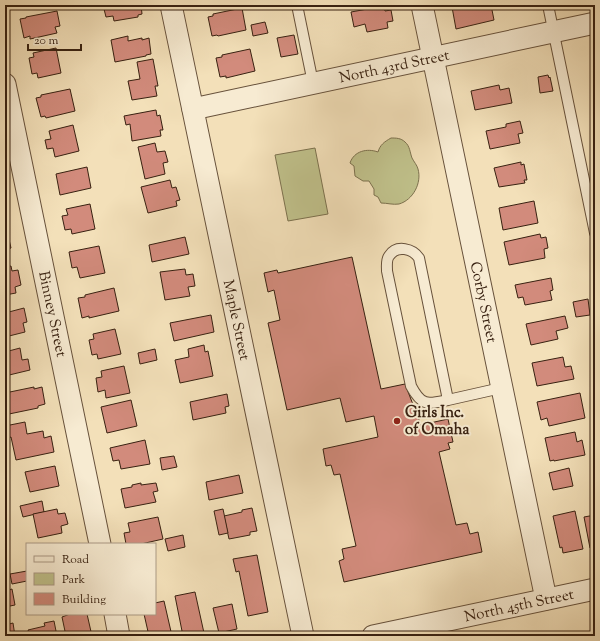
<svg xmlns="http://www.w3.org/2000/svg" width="600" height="641" font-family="'Sorts Mill Goudy',serif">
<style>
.green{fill:#c0c18b;stroke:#7c714e}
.building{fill:#d28b7c;stroke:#382111}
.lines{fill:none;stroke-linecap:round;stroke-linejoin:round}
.service-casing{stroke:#67513b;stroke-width:12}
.minor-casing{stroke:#67513b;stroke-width:23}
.service{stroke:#f7ebd2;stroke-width:10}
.minor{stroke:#f7ebd2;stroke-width:21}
.poi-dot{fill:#8f2418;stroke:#f7ebd2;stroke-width:1.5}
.labels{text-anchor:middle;stroke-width:4;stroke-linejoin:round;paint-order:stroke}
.street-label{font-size:15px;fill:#382111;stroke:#f7ebd2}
.poi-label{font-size:15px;font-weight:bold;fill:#382111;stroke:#f7ebd2;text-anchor:start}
</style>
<rect width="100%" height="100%" fill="#f3e0b9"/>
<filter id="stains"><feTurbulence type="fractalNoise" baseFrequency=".005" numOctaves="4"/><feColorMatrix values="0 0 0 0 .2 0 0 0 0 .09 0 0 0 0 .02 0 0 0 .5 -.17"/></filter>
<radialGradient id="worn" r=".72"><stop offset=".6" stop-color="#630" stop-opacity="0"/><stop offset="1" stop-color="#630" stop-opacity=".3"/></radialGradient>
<!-- green -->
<g class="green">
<path d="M 391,138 C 396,138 401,138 405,142 C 410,146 410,153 412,158 C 414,162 417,165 418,169 C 422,183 413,200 399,204 C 393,205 387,203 381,203 L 378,197 L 374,195 L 374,189 L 369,181 L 363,181 L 355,176 L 354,166 L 350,163 C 354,151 367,148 378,152 C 380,145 384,142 391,138 Z"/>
<path d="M 315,148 L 328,214 L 288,221 L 275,155 Z"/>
</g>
<!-- building -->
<g class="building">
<path d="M 103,5 L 141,5 L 142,14 L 138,15 L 138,17 L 114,21 L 113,16 L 106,17 Z"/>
<path d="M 462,5 L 491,5 L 494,20 L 456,29 L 452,7 Z"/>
<path d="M 384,6 L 385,11 L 391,10 L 393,21 L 387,22 L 388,28 L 367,32 L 365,24 L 354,27 L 351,12 Z"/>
<path d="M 242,8 L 246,30 L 218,36 L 217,35 L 212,36 L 208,17 L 213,16 L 213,14 Z"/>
<path d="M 57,11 L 60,26 L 55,27 L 57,33 L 30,39 L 30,36 L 24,38 L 20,19 L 26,18 L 26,17 Z"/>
<path d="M 265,22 L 268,33 L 253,36 L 251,25 Z"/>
<path d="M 294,35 L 298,54 L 281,57 L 277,38 Z"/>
<path d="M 128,36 L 128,41 L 142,38 L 142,40 L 149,38 L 151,54 L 146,55 L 146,56 L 115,62 L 111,40 Z"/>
<path d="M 56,48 L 61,73 L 38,78 L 37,73 L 32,74 L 29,58 L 34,57 L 33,53 Z"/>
<path d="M 250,49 L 255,71 L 226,78 L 226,76 L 220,77 L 216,58 L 222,57 L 222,55 Z"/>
<path d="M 595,57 L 595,83 L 594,83 L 591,68 L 594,68 L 592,58 Z"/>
<path d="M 153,59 L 158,86 L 155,86 L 157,96 L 132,100 L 128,81 L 140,79 L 137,62 Z"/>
<path d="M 548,75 L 549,78 L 550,77 L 553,91 L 540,93 L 538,77 Z"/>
<path d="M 499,85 L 500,90 L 509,88 L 512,103 L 475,110 L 471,91 Z"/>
<path d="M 70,89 L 75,111 L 46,118 L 45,116 L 41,117 L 36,98 L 41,97 L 41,95 Z"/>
<path d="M 156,110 L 157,116 L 160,115 L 163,130 L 160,130 L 161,136 L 132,141 L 130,124 L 126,125 L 124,116 Z"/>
<path d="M 520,121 L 523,133 L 518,134 L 520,143 L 490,149 L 486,131 L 506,127 L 506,124 Z"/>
<path d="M 73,125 L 79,151 L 55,157 L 53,148 L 47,149 L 45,140 L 51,139 L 49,131 Z"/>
<path d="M 155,143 L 157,152 L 165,151 L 168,162 L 163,163 L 165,174 L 145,179 L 138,147 Z"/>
<path d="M 521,162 L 521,165 L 524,164 L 527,180 L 524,180 L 525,183 L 499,187 L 494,168 Z"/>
<path d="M 87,167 L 91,188 L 60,195 L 56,174 Z"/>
<path d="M 170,180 L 172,188 L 176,187 L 180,200 L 176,201 L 177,206 L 148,213 L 141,187 Z"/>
<path d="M 534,201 L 538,223 L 503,230 L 499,208 Z"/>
<path d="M 90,204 L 95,229 L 72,234 L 71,229 L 65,230 L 62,216 L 68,215 L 66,209 Z"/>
<path d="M 7,231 L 11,248 L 5,250 L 5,253 L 5,232 Z"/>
<path d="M 540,234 L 541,238 L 546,237 L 548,248 L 544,249 L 545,258 L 509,265 L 504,242 Z"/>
<path d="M 185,237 L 189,254 L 152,262 L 149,245 Z"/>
<path d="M 99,246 L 105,273 L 80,278 L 77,267 L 72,268 L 69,252 Z"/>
<path d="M 352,257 L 381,389 L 405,384 L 421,425 L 448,419 L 453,442 L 448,443 L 450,449 L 439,452 L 456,525 L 467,523 L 470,534 L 478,532 L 482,552 L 344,582 L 339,561 L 344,559 L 342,549 L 356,546 L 340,474 L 334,475 L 331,465 L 326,466 L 323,449 L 378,437 L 374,416 L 346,422 L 340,398 L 287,410 L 268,323 L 280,320 L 274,290 L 268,292 L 264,273 L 277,270 L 278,273 Z"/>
<path d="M 11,266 L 12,271 L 18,270 L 21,285 L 15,287 L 16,293 L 5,295 L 5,267 Z"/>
<path d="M 185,269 L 186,275 L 193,274 L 195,286 L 188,287 L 190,296 L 165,300 L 160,272 Z"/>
<path d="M 551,278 L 553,290 L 550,291 L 552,300 L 525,305 L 523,297 L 518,298 L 515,285 Z"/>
<path d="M 114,288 L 119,311 L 89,318 L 89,316 L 82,318 L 78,298 L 85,297 L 85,295 Z"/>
<path d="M 588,299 L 590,315 L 576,317 L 573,302 Z"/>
<path d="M 24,308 L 27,322 L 23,323 L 25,332 L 5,337 L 5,313 Z"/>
<path d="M 211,315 L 214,332 L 174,341 L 170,323 Z"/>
<path d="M 565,316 L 568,328 L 556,331 L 558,339 L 531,345 L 526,324 Z"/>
<path d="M 115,329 L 121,354 L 98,359 L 97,354 L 92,355 L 89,340 L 94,339 L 93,334 Z"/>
<path d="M 204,345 L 205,352 L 208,351 L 213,376 L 180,383 L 175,360 L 189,357 L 188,349 Z"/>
<path d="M 20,348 L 22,360 L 28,359 L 30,370 L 5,376 L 5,352 Z"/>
<path d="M 155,349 L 157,360 L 140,364 L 138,353 Z"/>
<path d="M 563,357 L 565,367 L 571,366 L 574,379 L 537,386 L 532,363 Z"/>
<path d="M 124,366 L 130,393 L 106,398 L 105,390 L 98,392 L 96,378 L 102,377 L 101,371 Z"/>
<path d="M 34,387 L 34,389 L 42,387 L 45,404 L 38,406 L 38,408 L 9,414 L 5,393 Z"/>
<path d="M 580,393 L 585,418 L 549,426 L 547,418 L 541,420 L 537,402 Z"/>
<path d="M 227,394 L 229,406 L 225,407 L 226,413 L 193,420 L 190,402 Z"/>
<path d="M 131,400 L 137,426 L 107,433 L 101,407 Z"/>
<path d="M 25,422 L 27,434 L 43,431 L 44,438 L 51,436 L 54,452 L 16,460 L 11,437 L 5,439 L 5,426 Z"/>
<path d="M 575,432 L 577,442 L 582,440 L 585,455 L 554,461 L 554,460 L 550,461 L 545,438 Z"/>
<path d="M 145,440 L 150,464 L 121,469 L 119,460 L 113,461 L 110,448 Z"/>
<path d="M 174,456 L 177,467 L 162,470 L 160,458 Z"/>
<path d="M 55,466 L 59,486 L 30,492 L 25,472 Z"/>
<path d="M 569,468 L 573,486 L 553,490 L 549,473 Z"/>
<path d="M 239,475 L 243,493 L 209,500 L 206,482 Z"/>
<path d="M 141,483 L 141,485 L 156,483 L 158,491 L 153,492 L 156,502 L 125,508 L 121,489 L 132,487 L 132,485 Z"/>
<path d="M 42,501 L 44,512 L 23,517 L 20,506 Z"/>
<path d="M 252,508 L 257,531 L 250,532 L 250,535 L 229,539 L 224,516 L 242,512 L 242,510 Z"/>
<path d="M 57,509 L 58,514 L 65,513 L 68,524 L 61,526 L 62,533 L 38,538 L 33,514 Z"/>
<path d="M 223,509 L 228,533 L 219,535 L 214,511 Z"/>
<path d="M 575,511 L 583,549 L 563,553 L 562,547 L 560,548 L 553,516 Z"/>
<path d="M 595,515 L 595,547 L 590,548 L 584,517 Z"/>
<path d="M 158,517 L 163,539 L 141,544 L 126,544 L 124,533 L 130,532 L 128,523 Z"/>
<path d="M 183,535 L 185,547 L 168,551 L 165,539 Z"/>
<path d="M 257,555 L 268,612 L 248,616 L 239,571 L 236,572 L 233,559 Z"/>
<path d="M 27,571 L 27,581 L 12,584 L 10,574 Z"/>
<path d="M 12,589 L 15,605 L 5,607 L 5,591 Z"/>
<path d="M 195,592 L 204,633 L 183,636 L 175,596 Z"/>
<path d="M 164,601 L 172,636 L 149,636 L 144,614 L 155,614 L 155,603 Z"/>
<path d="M 232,604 L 237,629 L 219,633 L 213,608 Z"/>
<path d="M 70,614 L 87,614 L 92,636 L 66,636 L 62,617 Z"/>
<path d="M 54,621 L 57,636 L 30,636 L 28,630 L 45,626 L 44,623 Z"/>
<path d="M 13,623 L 15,636 L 5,636 L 5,625 Z"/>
</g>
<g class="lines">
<defs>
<g id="service">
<path d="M 297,5 L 313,83"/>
<path d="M 548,5 L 595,233"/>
<path d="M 448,400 C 428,404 422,407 411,386 L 387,271 C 387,266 386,260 389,256 C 397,244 413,249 419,258 L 448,400 L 501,388"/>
</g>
<g id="minor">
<path d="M 171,5 L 303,636"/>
<path d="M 422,5 L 546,599"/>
<path d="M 5,84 L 100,544"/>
<path d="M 193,109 L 595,23"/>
<path d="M 115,614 L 119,636"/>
<path d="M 373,636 L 595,589"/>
</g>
</defs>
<!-- service casing -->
<use href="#service" class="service-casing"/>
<!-- minor casing -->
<use href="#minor" class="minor-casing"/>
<!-- service -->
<use href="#service" class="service"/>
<!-- minor -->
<use href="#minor" class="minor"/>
</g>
<!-- markers -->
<circle class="poi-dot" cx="397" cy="421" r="4"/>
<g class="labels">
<!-- street labels -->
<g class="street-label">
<text transform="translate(394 66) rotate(-12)" y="5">North 43rd Street</text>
<text transform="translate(484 302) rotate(78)" y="5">Corby Street</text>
<text transform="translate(53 314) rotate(78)" y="5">Binney Street</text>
<text transform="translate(237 320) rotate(78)" y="5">Maple Street</text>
<text transform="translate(519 605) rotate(-12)" y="5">North 45th Street</text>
</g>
<!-- poi labels -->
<g class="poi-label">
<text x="405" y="417">Girls Inc.<tspan x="405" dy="17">of Omaha</tspan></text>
</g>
</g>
<!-- margin -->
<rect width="600" height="641" fill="none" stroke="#f3e0b9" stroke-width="20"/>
<rect x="6" y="6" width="588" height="629" fill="none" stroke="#382111" stroke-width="2"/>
<rect x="10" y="10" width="580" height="621" fill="none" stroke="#382111"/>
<!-- legend -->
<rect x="26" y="543" width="130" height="72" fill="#f7ebd2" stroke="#ab9a85"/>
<rect x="34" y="556" width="20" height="6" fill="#f7ebd2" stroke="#ab9a85"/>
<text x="62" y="563" font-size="12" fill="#382111">Road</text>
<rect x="34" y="573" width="20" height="12" fill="#c0c18b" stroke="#ab9a85"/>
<text x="62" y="583" font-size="12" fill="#382111">Park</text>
<rect x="34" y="593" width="20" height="12" fill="#d28b7c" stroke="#ab9a85"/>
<text x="62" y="603" font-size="12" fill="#382111">Building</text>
<!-- scale -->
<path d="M28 44v6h53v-6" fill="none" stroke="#382111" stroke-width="2"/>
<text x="34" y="44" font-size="12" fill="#382111" stroke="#f7ebd2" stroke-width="3" paint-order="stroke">20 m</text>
<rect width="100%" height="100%" filter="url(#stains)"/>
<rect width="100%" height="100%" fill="url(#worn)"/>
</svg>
